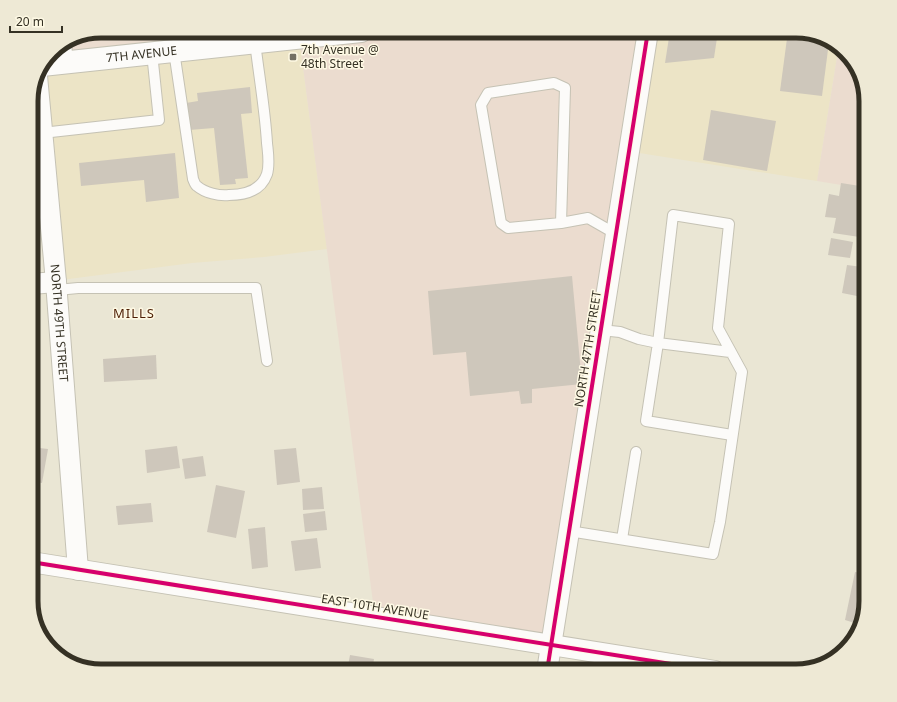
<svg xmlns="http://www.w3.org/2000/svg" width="897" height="702" font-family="'Noto Sans',sans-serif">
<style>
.built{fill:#ece4c6}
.industrial{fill:#ebdccf}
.building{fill:#cec7bb}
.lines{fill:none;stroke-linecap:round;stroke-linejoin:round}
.service-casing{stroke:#c5c2b4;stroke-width:12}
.minor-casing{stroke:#c5c2b4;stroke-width:22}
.tertiary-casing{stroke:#c5c2b4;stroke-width:24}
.service{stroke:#fcfbf9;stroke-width:10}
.minor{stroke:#fcfbf9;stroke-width:20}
.tertiary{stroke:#fcfbf9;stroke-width:22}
.cycleway-casing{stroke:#fef9e4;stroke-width:6}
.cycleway{stroke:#d6006c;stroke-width:4}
.poi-dot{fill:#747062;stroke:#fef9e4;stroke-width:1.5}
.labels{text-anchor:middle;stroke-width:3;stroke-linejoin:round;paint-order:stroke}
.poi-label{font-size:12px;fill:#353124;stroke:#fef9e4;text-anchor:start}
.street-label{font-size:12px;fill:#353124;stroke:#fef9e4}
.neighbourhood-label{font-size:13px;letter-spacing:1px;fill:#4c1d03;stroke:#fef9e4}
.rim{fill:none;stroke:#353124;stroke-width:5}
</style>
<rect width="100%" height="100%" fill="#eae6d4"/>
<!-- built -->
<g class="built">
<path d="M 651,31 L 797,31 L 839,45 L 817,181 L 633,152 Z"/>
<path d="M 300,44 L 327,249 L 264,257 L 192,263 L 61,280 L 38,70 Z"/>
</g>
<!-- industrial -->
<g class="industrial">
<path d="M 101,31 L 341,31 L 45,61 L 55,48 Z"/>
<path d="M 422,31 L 647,31 L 546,647 L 375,618 L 300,44 Z"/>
<path d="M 839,45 L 859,70 L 866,100 L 866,189 L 817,181 Z"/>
<path d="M 31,96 L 43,187 L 31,188 Z"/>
</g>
<!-- building -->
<g class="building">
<path d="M 670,31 L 718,31 L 714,58 L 665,63 Z"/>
<path d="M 788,31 L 797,31 L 829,42 L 822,96 L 780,91 Z"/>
<path d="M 250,87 L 252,113 L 241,114 L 248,178 L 235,179 L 236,184 L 220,185 L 214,128 L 189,130 L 186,103 L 198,101 L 197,93 Z"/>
<path d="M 711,110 L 776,121 L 767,171 L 703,160 Z"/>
<path d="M 175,153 L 179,198 L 146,202 L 144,180 L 81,186 L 79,163 Z"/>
<path d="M 841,183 L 866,187 L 866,238 L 833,233 L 836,218 L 825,217 L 829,194 L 839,196 Z"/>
<path d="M 831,238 L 853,242 L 850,258 L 828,255 Z"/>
<path d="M 31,244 L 33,244 L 35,265 L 31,266 Z"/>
<path d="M 847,265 L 862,267 L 857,296 L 842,293 Z"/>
<path d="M 572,276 L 582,384 L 532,389 L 532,403 L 521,404 L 519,391 L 470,396 L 466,352 L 433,355 L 428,291 Z"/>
<path d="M 156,355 L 157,379 L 104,382 L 103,359 Z"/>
<path d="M 177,446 L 180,468 L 147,473 L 145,450 Z"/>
<path d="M 31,447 L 48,449 L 42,483 L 31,481 Z"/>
<path d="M 296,448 L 300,482 L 277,485 L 274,450 Z"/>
<path d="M 203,456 L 206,476 L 185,479 L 182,459 Z"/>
<path d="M 216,485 L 245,491 L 236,538 L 207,532 Z"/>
<path d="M 322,487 L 324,509 L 303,510 L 302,489 Z"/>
<path d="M 151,503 L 153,522 L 118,525 L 116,506 Z"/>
<path d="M 325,511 L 327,530 L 305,532 L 303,514 Z"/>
<path d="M 265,527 L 268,567 L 252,569 L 248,529 Z"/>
<path d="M 317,538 L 321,568 L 295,571 L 291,541 Z"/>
<path d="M 855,572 L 866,574 L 866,602 L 858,624 L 845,620 Z"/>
<path d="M 350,655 L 374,659 L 372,671 L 347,671 Z"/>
</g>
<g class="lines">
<defs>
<g id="service">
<path d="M 66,44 L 68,62"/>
<path d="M 201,48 L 203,31"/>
<path d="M 174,51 L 193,179 C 194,181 195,185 197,186 C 205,193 219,196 229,195 C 245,195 261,191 267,174 C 270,164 268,153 267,143 C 265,109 259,76 255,42"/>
<path d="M 42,133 L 159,120 L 152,53"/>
<path d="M 561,223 L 565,88 L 554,83 L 488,93 L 481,105 L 501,223 L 508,228 L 561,223 L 588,218 L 616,234"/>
<path d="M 57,290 L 78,288 L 256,288 L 267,361"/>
<path d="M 601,330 L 620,332 L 639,339 L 658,343 L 646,421 L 732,435"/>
<path d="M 569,531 L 713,554 L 720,522 L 742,372 L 718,328 L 729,224 L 673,215 L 658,343 L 730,352"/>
<path d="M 622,539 L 636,452"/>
</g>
<g id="minor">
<path id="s1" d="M 37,76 L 56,282 L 78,570"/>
<path d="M 31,284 L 56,282"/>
<path d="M 31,562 L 715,671"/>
<path d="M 547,671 L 648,31"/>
</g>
<g id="tertiary">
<path id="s2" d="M 42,65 L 361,31"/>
</g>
</defs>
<!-- service casing -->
<use href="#service" class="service-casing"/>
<!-- minor casing -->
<use href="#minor" class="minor-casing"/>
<!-- tertiary casing -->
<use href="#tertiary" class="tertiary-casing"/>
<!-- service -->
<use href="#service" class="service"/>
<!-- minor -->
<use href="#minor" class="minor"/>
<!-- tertiary -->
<use href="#tertiary" class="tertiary"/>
<defs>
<g id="cycleway">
<path d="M 31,562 L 715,671"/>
<path d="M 547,671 L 648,31"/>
</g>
</defs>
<!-- cycleway casing -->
<use href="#cycleway" class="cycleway-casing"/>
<!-- cycleway -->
<use href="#cycleway" class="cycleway"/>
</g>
<!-- markers -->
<rect class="poi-dot" x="289" y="53" width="8" height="8" rx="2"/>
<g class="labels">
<!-- poi labels -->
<g class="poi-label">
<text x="301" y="54">7th Avenue @<tspan x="301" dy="14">48th Street</tspan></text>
</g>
<!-- street labels -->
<g class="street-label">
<text dy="4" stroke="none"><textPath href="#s2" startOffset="100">7TH AVENUE</textPath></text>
<text dy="4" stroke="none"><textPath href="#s1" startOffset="248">NORTH 49TH STREET</textPath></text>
<text transform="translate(588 349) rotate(-81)" y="4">NORTH 47TH STREET</text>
<text transform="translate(375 607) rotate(9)" y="4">EAST 10TH AVENUE</text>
</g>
<!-- neighbourhood labels -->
<g class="neighbourhood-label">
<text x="134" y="318">MILLS</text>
</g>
</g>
<!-- crop -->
<path d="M0 0H897V702H0ZM101 38H796A63 63 0 0 1 859 101V601A63 63 0 0 1 796 664H101A63 63 0 0 1 38 601V101A63 63 0 0 1 101 38Z" fill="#eee9d5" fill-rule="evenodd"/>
<path class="rim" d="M101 38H796A63 63 0 0 1 859 101V601A63 63 0 0 1 796 664H101A63 63 0 0 1 38 601V101A63 63 0 0 1 101 38Z"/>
<!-- scale -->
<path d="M10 26v6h52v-6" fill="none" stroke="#353124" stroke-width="2"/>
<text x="16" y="26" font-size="12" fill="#353124" stroke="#fef9e4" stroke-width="3" paint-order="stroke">20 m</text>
</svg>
